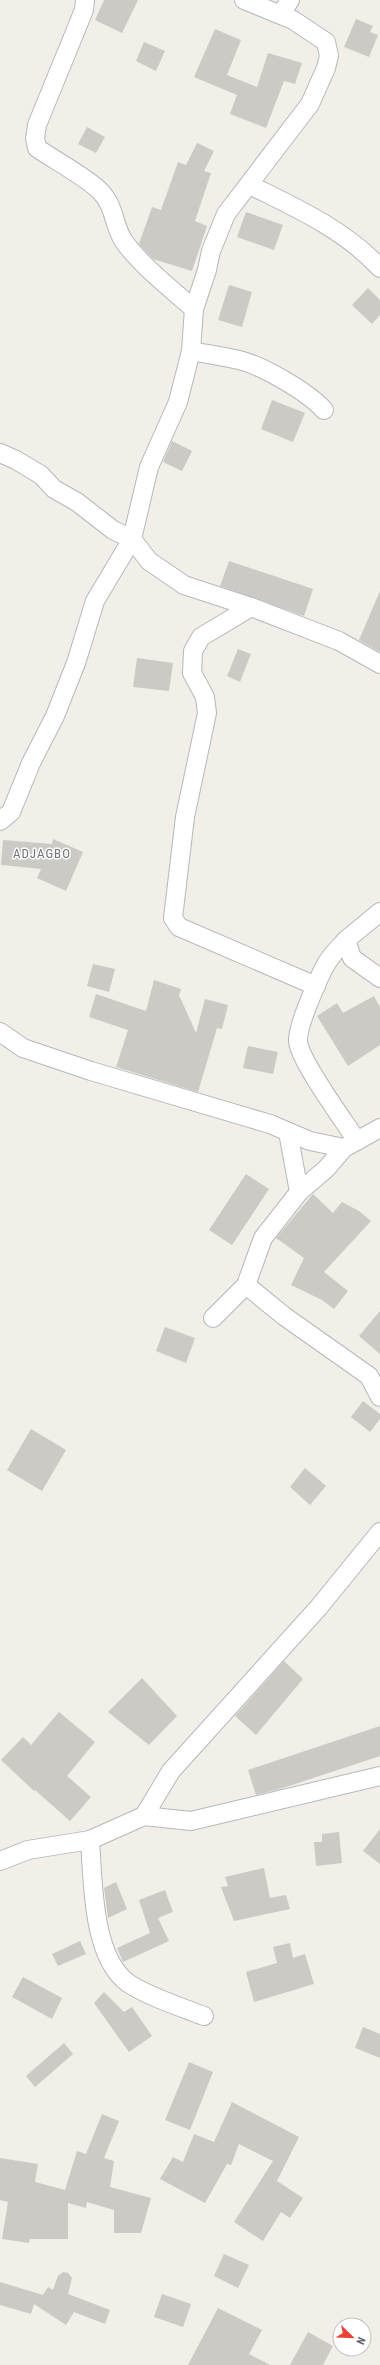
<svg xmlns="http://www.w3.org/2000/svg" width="380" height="2365" font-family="'Roboto Condensed',sans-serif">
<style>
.building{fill:#cccac5}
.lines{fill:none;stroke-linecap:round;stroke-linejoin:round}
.minor-casing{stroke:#b5b8bc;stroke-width:20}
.minor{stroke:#fff;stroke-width:18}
.labels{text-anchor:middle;stroke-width:3;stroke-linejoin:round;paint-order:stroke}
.quarter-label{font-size:13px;letter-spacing:1px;fill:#70757a;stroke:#fff}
</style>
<rect width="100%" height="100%" fill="#f1efe8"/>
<!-- building -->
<g class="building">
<path d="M 104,0 L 138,0 L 122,33 L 95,20 Z"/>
<path d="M 356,19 L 373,26 L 370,32 L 378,35 L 369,57 L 344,47 Z"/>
<path d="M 215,29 L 241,40 L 227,75 L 257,87 L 268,53 L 302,63 L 295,84 L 284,81 L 266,128 L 230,114 L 237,95 L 194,77 Z"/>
<path d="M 144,42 L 165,51 L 156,71 L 136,61 Z"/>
<path d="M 87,127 L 105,137 L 96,153 L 78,144 Z"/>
<path d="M 197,143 L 214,151 L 204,171 L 211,173 L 195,221 L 207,226 L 192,271 L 153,259 L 139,244 L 152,207 L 161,210 L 178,162 L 186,165 Z"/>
<path d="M 246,212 L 283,225 L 274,250 L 237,237 Z"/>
<path d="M 229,285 L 252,292 L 242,327 L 218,320 Z"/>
<path d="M 368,288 L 380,300 L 380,315 L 372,324 L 352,305 Z"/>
<path d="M 272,400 L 305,413 L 293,442 L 261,429 Z"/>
<path d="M 172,441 L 192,451 L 182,471 L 163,462 Z"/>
<path d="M 229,561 L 313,589 L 304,616 L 220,586 Z"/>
<path d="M 380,591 L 380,652 L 359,640 Z"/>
<path d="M 238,649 L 251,654 L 240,682 L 227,676 Z"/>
<path d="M 137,658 L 173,663 L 169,691 L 133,687 Z"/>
<path d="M 53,839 L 83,852 L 66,891 L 37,878 L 41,869 L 1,865 L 3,840 L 52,844 Z"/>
<path d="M 93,964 L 115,969 L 109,992 L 87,986 Z"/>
<path d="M 154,980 L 181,989 L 179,995 L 196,1033 L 205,999 L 228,1005 L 222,1029 L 217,1028 L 198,1092 L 116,1067 L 128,1030 L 89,1017 L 96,994 L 146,1011 Z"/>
<path d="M 374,996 L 380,1007 L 380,1045 L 348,1066 L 317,1016 L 337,1003 L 343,1013 Z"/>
<path d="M 248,1046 L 278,1052 L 273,1074 L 243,1068 Z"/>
<path d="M 246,1174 L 269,1189 L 232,1245 L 209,1230 Z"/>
<path d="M 313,1194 L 333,1213 L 342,1202 L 359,1211 L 371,1221 L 324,1272 L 348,1291 L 334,1309 L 322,1300 L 291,1285 L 304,1258 L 276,1238 Z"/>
<path d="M 380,1311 L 380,1354 L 359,1336 Z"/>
<path d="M 165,1327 L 195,1338 L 186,1363 L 156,1351 Z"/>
<path d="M 363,1401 L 380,1414 L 380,1419 L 370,1432 L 351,1417 Z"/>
<path d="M 31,1429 L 66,1450 L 42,1491 L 7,1470 Z"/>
<path d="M 305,1468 L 326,1486 L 310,1505 L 290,1487 Z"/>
<path d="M 284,1661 L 303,1679 L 256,1735 L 235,1716 Z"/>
<path d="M 142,1678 L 177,1716 L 149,1745 L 108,1712 Z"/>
<path d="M 59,1712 L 95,1742 L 67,1776 L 91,1797 L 70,1821 L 35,1790 L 34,1791 L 1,1760 L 23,1737 L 31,1745 Z"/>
<path d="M 380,1726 L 380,1756 L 280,1789 L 256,1795 L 248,1770 Z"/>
<path d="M 380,1829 L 380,1864 L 363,1851 Z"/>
<path d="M 339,1832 L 342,1863 L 316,1866 L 314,1842 L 322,1842 L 322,1834 Z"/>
<path d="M 264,1868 L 270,1898 L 286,1895 L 290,1909 L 234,1921 L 221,1887 L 228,1886 L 225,1877 Z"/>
<path d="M 116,1882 L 127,1909 L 108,1918 L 104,1888 Z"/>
<path d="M 165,1890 L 173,1912 L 158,1918 L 169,1941 L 123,1962 L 117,1948 L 150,1933 L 139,1900 Z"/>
<path d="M 80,1941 L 86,1954 L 58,1966 L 52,1954 Z"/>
<path d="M 290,1943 L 293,1958 L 305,1954 L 314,1984 L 254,2002 L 246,1972 L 277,1963 L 273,1947 Z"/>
<path d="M 23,1977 L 62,1998 L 52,2019 L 12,1997 Z"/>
<path d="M 104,1992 L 124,2012 L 132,2007 L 152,2036 L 129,2052 L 94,2003 Z"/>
<path d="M 363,2027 L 380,2034 L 380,2058 L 355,2048 Z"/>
<path d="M 64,2043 L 73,2054 L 35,2087 L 26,2076 Z"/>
<path d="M 189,2062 L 213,2072 L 190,2130 L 165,2120 Z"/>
<path d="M 232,2102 L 299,2137 L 277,2181 L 303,2198 L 290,2218 L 281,2212 L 263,2241 L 234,2222 L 273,2161 L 239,2144 L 231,2165 L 227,2164 L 205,2203 L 160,2179 L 173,2157 L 183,2162 L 194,2134 L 214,2142 Z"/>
<path d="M 102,2114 L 119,2121 L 104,2158 L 114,2161 L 110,2187 L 151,2198 L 141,2233 L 114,2233 L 114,2210 L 87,2202 L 86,2208 L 68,2203 L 68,2239 L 30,2239 L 29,2243 L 2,2239 L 8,2202 L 0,2200 L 0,2158 L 38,2164 L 35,2182 L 65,2190 L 77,2151 L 86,2154 Z"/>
<path d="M 224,2254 L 249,2265 L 238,2288 L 214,2276 Z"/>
<path d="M 63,2272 L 68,2273 L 72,2278 L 68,2294 L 110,2310 L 105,2324 L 74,2312 L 66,2325 L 34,2304 L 31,2314 L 0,2305 L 0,2282 L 43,2295 L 48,2287 L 53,2290 L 58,2276 Z"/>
<path d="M 162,2294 L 191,2304 L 183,2327 L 154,2317 Z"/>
<path d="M 218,2308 L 262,2330 L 249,2354 L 270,2365 L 188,2365 Z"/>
<path d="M 308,2332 L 333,2346 L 323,2365 L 290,2365 Z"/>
</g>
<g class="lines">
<defs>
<g id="minor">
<path d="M 85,0 L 84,10 L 37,125 L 35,138 L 37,148 C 54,160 86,177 100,191 C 116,207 113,227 125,243 C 144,268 170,288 194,309"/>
<path d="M 281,14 L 290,0"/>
<path d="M 250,185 C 296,208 344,229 380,268"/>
<path d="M 191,351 C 207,354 223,356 239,360 C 263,366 308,392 324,410"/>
<path d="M 0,453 L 16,460 L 41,475 L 54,489 L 77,502 L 113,530 L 132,539 L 149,561 L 184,585 L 251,607 L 339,641 L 380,664"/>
<path d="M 251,607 L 201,637 L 193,651 L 192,673 L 205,697 L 207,713 L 185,817 L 173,918 L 179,927 L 316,986"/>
<path d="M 0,821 L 11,812 L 31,763 L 55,716 L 76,663 L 95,601 L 132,539 L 149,467 L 178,402 L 191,351 L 194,309 L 207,270 L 211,251 L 226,214 L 310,104 L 326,68 L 329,56 L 326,42 L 293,20 L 244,0"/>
<path d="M 380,912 L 346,940 L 352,958 L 380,978"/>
<path d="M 346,940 C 340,947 333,953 328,961 C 320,974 297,1026 298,1041 C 299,1060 344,1121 357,1141"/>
<path d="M 0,1032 L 23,1048 L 91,1071 L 270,1124 L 310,1141 L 344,1148"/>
<path d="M 288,1132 L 299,1192"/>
<path d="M 246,1285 L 284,1316 L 369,1376 L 380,1397"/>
<path d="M 213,1318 L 246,1285 L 263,1238 L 299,1192 L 326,1169 L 344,1148 L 380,1128"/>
<path d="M 144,1816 L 171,1771 L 319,1607 L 380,1532"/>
<path d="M 90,1840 C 93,1881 92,1957 128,1983 C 149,1997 181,2007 204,2016"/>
<path d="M 0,1861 L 28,1850 L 90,1840 L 144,1816 L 191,1821 L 380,1776"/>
</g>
</defs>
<!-- minor casing -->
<use href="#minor" class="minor-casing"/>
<!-- minor -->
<use href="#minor" class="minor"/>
</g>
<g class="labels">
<!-- quarter labels -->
<g class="quarter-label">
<text x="42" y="858">ADJAGBO</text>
</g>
</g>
<!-- north arrow -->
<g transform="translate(352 2337) rotate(113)"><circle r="19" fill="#ffffff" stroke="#bfc1c3"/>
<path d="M0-3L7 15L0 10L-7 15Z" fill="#ea4335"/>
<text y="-6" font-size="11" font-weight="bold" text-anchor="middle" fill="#5f6368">N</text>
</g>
</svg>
